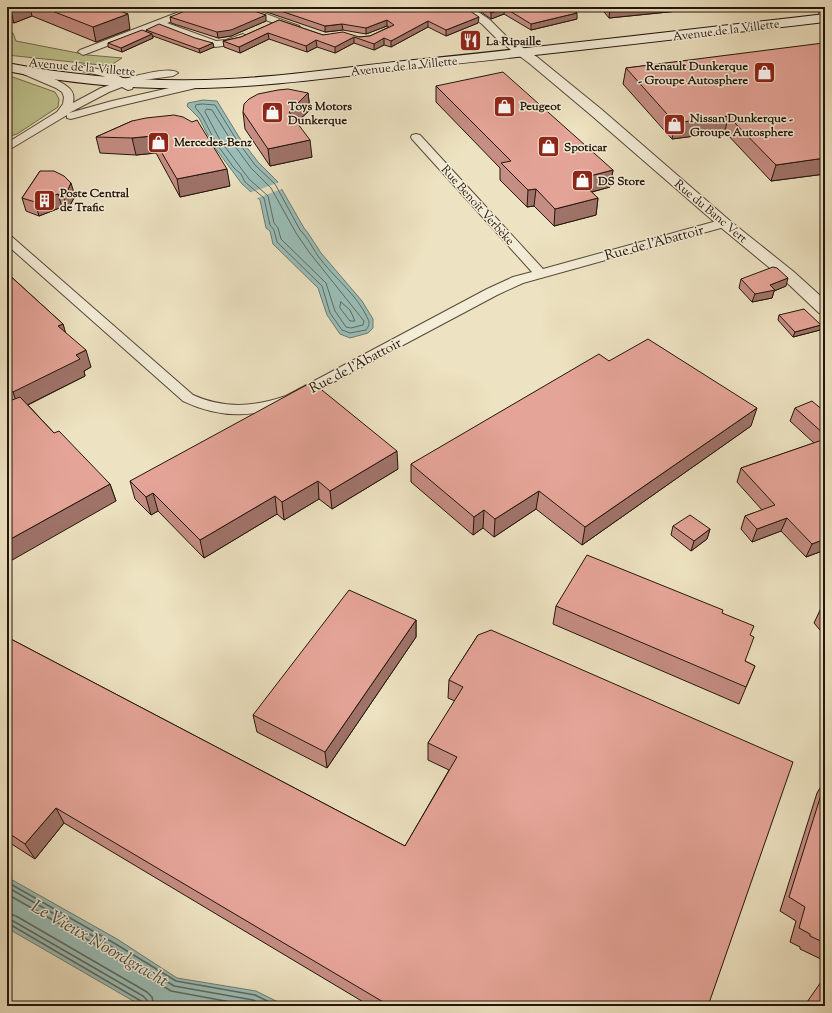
<svg xmlns="http://www.w3.org/2000/svg" width="832" height="1013" font-family="'Sorts Mill Goudy',serif">
<style>
.green{fill:#bec28e;stroke:#706c4c}
.water{fill:#9abdb7;stroke:#6a7a72}
.pier{fill:#ede2c1}
.lines{fill:none;stroke-linecap:round;stroke-linejoin:round}
.shore-far1{stroke:#5e6a60;stroke-width:1}
.shore{stroke:#5e6a60;stroke-width:1.5}
.minor-casing{stroke:#564938;stroke-width:2}
.tertiary-casing{stroke:#564938;stroke-width:2}
.secondary-casing{stroke:#23160a;stroke-width:2}
.minor{fill:#f3ecd7;fill-rule:evenodd}
.tertiary{fill:#f3ecd7;fill-rule:evenodd}
.secondary{fill:#f3ecd7;fill-rule:evenodd}
.wall{fill:#c58d83;stroke:#23160a}
.shaded-wall{fill:#a0736a;stroke:#23160a}
.building{fill:#e5a498;stroke:#23160a}
.labels{text-anchor:middle;stroke-width:3;stroke-linejoin:round;paint-order:stroke}
.far-street-label{font-size:12px;fill:#23160a;stroke:#f3ecd7}
.far-poi-label{font-size:12px;font-weight:bold;fill:#23160a;stroke:#f3ecd7;text-anchor:start}
.street-label{font-size:14px;fill:#23160a;stroke:#f3ecd7}
.near-water-label{font-size:18px;font-style:italic;fill:#4d5047;stroke:#f3ecd7}
</style>
<rect width="100%" height="100%" fill="#ede2c1"/>
<filter id="stains"><feTurbulence type="fractalNoise" baseFrequency=".005" numOctaves="4"/><feColorMatrix values="0 0 0 0 .2 0 0 0 0 .09 0 0 0 0 .02 0 0 0 .5 -.17"/></filter>
<radialGradient id="worn" r=".72"><stop offset=".6" stop-color="#630" stop-opacity="0"/><stop offset="1" stop-color="#630" stop-opacity=".3"/></radialGradient>
<!-- green -->
<g class="green">
<path d="M 7,32 L 13,33 L 16,41 L 88,55 L 122,58 L 110,66 L 7,55 Z"/>
<path d="M 7,75 L 55,92 L 59,99 L 58,107 L 17,134 L 7,137 Z"/>
</g>
<!-- water -->
<g class="water">
<path d="M 203,100 L 217,101 L 239,137 L 258,162 L 277,181 L 304,228 L 308,233 L 321,253 L 362,301 L 373,319 L 373,328 L 368,333 L 350,338 L 340,334 L 327,315 L 318,288 L 273,244 L 270,231 L 266,228 L 260,200 L 242,184 L 213,145 L 199,118 L 187,106 L 188,103 Z"/>
<path d="M 7,877 L 117,939 L 177,978 L 256,991 L 286,1006 L 142,1006 L 7,928 Z"/>
</g>
<!-- pier -->
<path class="pier" d="M 280,182 L 284,188 L 255,199 L 249,193 Z"/>
<g class="lines">
<!-- shore-far1 -->
<g class="shore-far1">
<path d="M 203,104 L 215,105 L 236,139 L 255,165 L 275,184 L 300,230 C 308,238 312,247 318,256 C 333,277 357,294 368,319 C 370,323 369,326 366,330 L 350,333 L 342,330 L 330,313 L 322,286 L 277,242 L 274,230 L 270,225 L 264,198 L 245,182 L 241,174 L 234,168 L 216,143 L 202,116 L 195,107 L 196,105 Z"/>
<path d="M 207,109 L 212,110 L 232,142 L 251,168 L 271,188 L 296,233 L 309,252 L 364,321 L 363,325 L 351,328 L 346,327 L 335,311 L 326,283 L 281,239 L 278,228 L 274,223 L 268,196 L 249,179 L 220,140 L 205,112 Z"/>
<path d="M 341,302 L 350,310 L 355,321 L 350,321 L 340,308 Z"/>
</g>
<!-- shore -->
<g class="shore">
<path d="M 7,882 L 114,943 L 176,981 L 255,995 L 277,1006"/>
<path d="M 7,887 L 112,947 L 174,986 L 253,1000 L 265,1006"/>
<path d="M 7,894 L 109,952 L 171,991 L 252,1006"/>
<path d="M 7,913 L 16,916 L 147,992 L 152,997 L 154,1006"/>
<path d="M 7,919 L 13,921 L 143,996 L 147,1000 L 148,1006"/>
<path d="M 7,925 L 11,925 L 141,1001 L 143,1006"/>
</g>
<defs>
<g id="minor">
<path d="M 192,7 L 204,7 L 203,9 L 167,23 L 216,41 L 226,40 L 243,34 L 248,37 L 246,39 L 230,45 L 215,47 L 159,26 L 86,54 L 83,55 L 78,52 L 80,50 Z"/>
<path d="M 235,7 L 247,7 L 299,26 L 301,28 L 296,31 L 293,30 L 236,9 Z"/>
<path d="M 825,9 L 825,15 L 820,15 L 819,13 Z"/>
<path d="M 81,65 L 110,72 L 125,79 C 135,76 171,66 178,73 L 173,76 L 143,80 L 131,84 L 133,87 L 132,89 L 128,90 L 122,87 L 109,92 L 69,113 L 112,101 L 200,81 L 205,84 L 204,86 L 115,107 L 71,119 L 67,118 L 67,115 L 7,151 L 7,143 L 57,112 L 63,104 L 64,97 L 62,92 L 56,88 L 21,73 L 19,71 L 21,69 C 30,67 62,81 69,88 C 74,93 74,97 73,103 L 101,88 L 116,83 L 103,76 L 78,70 L 76,68 Z"/>
<path d="M 416,134 L 420,135 L 543,269 L 724,219 L 728,220 L 730,223 L 728,226 L 523,283 L 497,295 L 296,402 C 256,417 223,420 183,401 L 7,245 L 7,235 L 11,236 L 193,395 C 224,409 254,407 286,396 L 487,289 L 513,277 L 532,272 L 412,139 L 411,137 L 412,135 Z"/>
</g>
<path id="tertiary" d="M 458,7 L 471,7 L 490,20 L 507,37 L 537,57 L 601,109 L 729,220 L 794,272 L 825,300 L 825,314 L 819,313 L 782,278 L 719,226 L 591,115 L 529,63 L 499,41 L 482,24 Z"/>
<path id="secondary" d="M 825,14 L 825,22 C 688,38 551,54 414,68 C 353,75 291,84 229,87 C 154,91 80,86 7,71 L 7,63 C 80,77 154,83 229,79 C 291,76 353,66 414,60 C 551,46 688,30 825,14 Z"/>
</defs>
<!-- minor casing -->
<use href="#minor" class="minor-casing"/>
<!-- tertiary casing -->
<use href="#tertiary" class="tertiary-casing"/>
<!-- secondary casing -->
<use href="#secondary" class="secondary-casing"/>
<!-- minor -->
<use href="#minor" class="minor"/>
<!-- tertiary -->
<use href="#tertiary" class="tertiary"/>
<!-- secondary -->
<use href="#secondary" class="secondary"/>
</g>
<!-- wall -->
<g class="wall">
<path d="M 7,7 L 109,7 L 130,29 L 96,42 L 32,16 L 14,23 L 7,20 Z"/>
<path d="M 252,7 L 464,7 L 478,23 L 446,36 L 428,27 L 391,47 L 384,45 L 374,50 L 354,43 L 335,53 L 317,47 L 307,52 L 269,39 L 240,53 L 224,47 L 223,41 L 241,37 L 279,20 L 323,35 L 359,37 L 370,36 L 389,27 L 387,26 L 366,34 L 343,30 L 325,32 Z"/>
<path d="M 474,7 L 568,7 L 577,19 L 531,30 L 504,14 L 491,19 Z"/>
<path d="M 600,7 L 688,7 L 688,10 L 609,18 Z"/>
<path d="M 170,17 L 266,21 L 231,36 L 218,38 L 171,23 Z"/>
<path d="M 146,30 L 214,47 L 200,53 L 153,36 L 153,38 L 122,52 L 108,47 L 108,43 L 146,32 Z"/>
<path d="M 825,45 L 825,174 L 771,181 L 725,132 L 672,139 L 623,84 L 626,68 Z"/>
<path d="M 436,86 L 613,170 L 610,187 L 592,192 L 598,198 L 596,215 L 554,226 L 534,206 L 527,207 L 500,180 L 500,168 L 436,102 Z"/>
<path d="M 308,93 L 310,110 L 297,122 L 312,157 L 270,166 L 245,129 L 243,112 Z"/>
<path d="M 132,121 L 230,186 L 180,197 L 156,153 L 136,155 L 100,153 L 96,137 Z"/>
<path d="M 40,171 L 75,196 L 67,211 L 62,207 L 39,216 L 26,211 L 22,198 Z"/>
<path d="M 7,273 L 63,324 L 65,332 L 91,367 L 84,371 L 85,376 L 28,405 L 54,433 L 110,484 L 116,501 L 7,397 Z"/>
<path d="M 741,279 L 786,286 L 774,291 L 772,298 L 752,302 L 739,288 Z"/>
<path d="M 779,315 L 821,325 L 820,330 L 793,337 L 778,320 Z"/>
<path d="M 609,361 L 751,426 L 582,545 L 536,509 L 494,537 L 483,528 L 473,535 L 411,482 L 411,464 Z"/>
<path d="M 795,408 L 825,412 L 825,550 L 806,557 L 781,531 L 752,542 L 741,529 L 745,516 L 762,510 L 737,482 L 741,468 L 814,443 L 790,421 Z"/>
<path d="M 398,469 L 332,509 L 319,499 L 284,520 L 277,514 L 204,558 L 158,511 L 151,515 L 135,499 L 130,481 Z"/>
<path d="M 673,526 L 710,529 L 707,539 L 691,551 L 671,535 Z"/>
<path d="M 825,605 L 825,636 L 814,623 L 822,606 Z"/>
<path d="M 556,606 L 722,613 L 750,636 L 745,661 L 755,666 L 739,704 L 553,624 Z"/>
<path d="M 416,620 L 416,637 L 327,768 L 257,732 L 253,715 Z"/>
<path d="M 478,635 L 708,1006 L 370,1006 L 64,823 L 35,859 L 7,841 L 7,637 L 405,846 L 449,770 L 428,760 L 428,743 L 455,701 L 448,698 L 449,680 Z"/>
<path d="M 825,780 L 825,961 L 800,949 L 800,947 L 790,942 L 796,921 L 780,911 L 817,793 Z"/>
</g>
<!-- shaded-wall -->
<g class="shaded-wall">
<path d="M 13,7 L 30,7 L 32,16 L 14,23 L 10,8 Z"/>
<path d="M 610,7 L 688,7 L 688,10 L 609,18 Z"/>
<path d="M 505,8 L 504,14 L 491,19 L 491,13 Z"/>
<path d="M 577,13 L 577,19 L 531,30 L 531,24 Z"/>
<path d="M 128,14 L 130,29 L 96,42 L 93,27 Z"/>
<path d="M 266,15 L 266,21 L 231,36 L 218,38 L 217,32 Z"/>
<path d="M 479,17 L 478,23 L 446,36 L 446,30 Z"/>
<path d="M 387,20 L 387,26 L 366,34 L 366,28 Z"/>
<path d="M 428,21 L 428,27 L 391,47 L 391,41 Z"/>
<path d="M 342,24 L 343,30 L 325,32 L 325,26 Z"/>
<path d="M 268,33 L 269,39 L 240,53 L 239,47 Z"/>
<path d="M 152,34 L 153,38 L 122,52 L 121,48 Z"/>
<path d="M 354,37 L 354,43 L 335,53 L 335,47 Z"/>
<path d="M 384,38 L 384,45 L 374,50 L 374,44 Z"/>
<path d="M 316,40 L 317,47 L 307,52 L 306,46 Z"/>
<path d="M 213,43 L 214,47 L 200,53 L 199,49 Z"/>
<path d="M 308,93 L 310,110 L 290,128 L 289,112 Z"/>
<path d="M 728,116 L 725,132 L 672,139 L 675,123 Z"/>
<path d="M 152,136 L 156,153 L 136,155 L 132,138 Z"/>
<path d="M 310,140 L 312,157 L 270,166 L 268,149 Z"/>
<path d="M 825,158 L 825,174 L 771,181 L 776,165 Z"/>
<path d="M 227,169 L 230,186 L 180,197 L 177,179 Z"/>
<path d="M 613,170 L 610,187 L 576,196 L 578,179 Z"/>
<path d="M 71,183 L 75,196 L 67,211 L 64,198 Z"/>
<path d="M 536,189 L 534,206 L 527,207 L 528,190 Z"/>
<path d="M 58,194 L 62,207 L 39,216 L 35,202 Z"/>
<path d="M 598,198 L 596,215 L 554,226 L 555,209 Z"/>
<path d="M 788,278 L 786,286 L 774,291 L 772,298 L 752,302 L 755,294 L 770,285 Z"/>
<path d="M 63,324 L 68,341 L 58,326 Z"/>
<path d="M 821,325 L 820,330 L 793,337 L 795,332 Z"/>
<path d="M 86,350 L 91,367 L 84,371 L 85,376 L 19,409 L 13,392 L 76,355 Z"/>
<path d="M 757,408 L 751,426 L 582,545 L 585,527 Z"/>
<path d="M 397,451 L 398,469 L 332,509 L 330,491 Z"/>
<path d="M 318,481 L 319,499 L 284,520 L 282,502 Z"/>
<path d="M 110,484 L 116,501 L 7,563 L 7,541 Z"/>
<path d="M 539,491 L 536,509 L 494,537 L 495,519 Z"/>
<path d="M 153,493 L 158,511 L 151,515 L 146,497 Z"/>
<path d="M 275,496 L 277,514 L 204,558 L 200,540 Z"/>
<path d="M 484,510 L 483,528 L 473,535 L 474,517 Z"/>
<path d="M 787,518 L 781,531 L 752,542 L 757,529 Z"/>
<path d="M 710,529 L 707,539 L 691,551 L 694,541 Z"/>
<path d="M 825,539 L 825,550 L 806,557 L 812,544 Z"/>
<path d="M 416,620 L 416,637 L 327,768 L 325,752 Z"/>
<path d="M 56,808 L 64,823 L 35,859 L 25,844 Z"/>
</g>
<!-- building -->
<g class="building">
<path d="M 42,7 L 109,7 L 128,14 L 93,27 Z"/>
<path d="M 195,7 L 242,7 L 266,15 L 231,30 L 217,32 L 170,17 Z"/>
<path d="M 269,7 L 464,7 L 479,17 L 446,30 L 428,21 L 391,41 L 384,38 L 374,44 L 354,37 L 335,47 L 316,40 L 306,46 L 268,33 L 239,47 L 223,41 L 241,37 L 279,20 L 323,35 L 343,32 L 359,37 L 370,36 L 394,25 L 387,20 L 366,28 L 342,24 L 325,26 Z"/>
<path d="M 483,7 L 568,7 L 577,13 L 531,24 L 505,8 L 491,13 Z"/>
<path d="M 159,24 L 195,38 L 213,43 L 199,49 L 146,30 Z"/>
<path d="M 142,30 L 152,34 L 121,48 L 108,43 Z"/>
<path d="M 823,43 L 825,45 L 825,158 L 776,165 L 728,116 L 675,123 L 626,68 Z"/>
<path d="M 503,72 L 613,170 L 578,179 L 598,198 L 555,209 L 536,189 L 528,190 L 501,163 L 511,161 L 436,86 Z"/>
<path d="M 288,89 L 308,93 L 289,112 L 310,140 L 268,149 L 243,112 L 244,104 L 249,99 L 258,94 L 278,90 Z"/>
<path d="M 174,115 L 183,117 L 192,122 L 197,120 L 227,169 L 177,179 L 152,136 L 132,138 L 96,137 L 132,121 L 146,118 Z"/>
<path d="M 40,171 L 54,171 L 64,176 L 71,183 L 64,198 L 58,194 L 35,202 L 22,198 Z"/>
<path d="M 773,267 L 777,268 L 788,278 L 770,285 L 775,290 L 755,294 L 741,279 Z"/>
<path d="M 7,273 L 63,324 L 58,326 L 86,350 L 76,355 L 80,359 L 13,392 L 7,386 Z"/>
<path d="M 804,309 L 821,325 L 795,332 L 779,315 Z"/>
<path d="M 648,339 L 757,408 L 585,527 L 539,491 L 495,519 L 484,510 L 474,517 L 411,464 L 599,354 L 609,361 Z"/>
<path d="M 312,382 L 397,451 L 330,491 L 318,481 L 282,502 L 275,496 L 200,540 L 153,493 L 146,497 L 130,481 Z"/>
<path d="M 20,397 L 54,433 L 59,431 L 110,484 L 7,541 L 7,402 Z"/>
<path d="M 812,401 L 825,412 L 825,435 L 795,408 Z"/>
<path d="M 825,439 L 825,539 L 812,544 L 787,518 L 757,529 L 745,516 L 775,505 L 741,468 Z"/>
<path d="M 690,515 L 710,529 L 694,541 L 673,526 Z"/>
<path d="M 587,555 L 723,610 L 722,613 L 754,626 L 750,635 L 754,637 L 745,661 L 755,666 L 746,687 L 556,606 Z"/>
<path d="M 349,590 L 416,620 L 325,752 L 253,715 Z"/>
<path d="M 825,605 L 825,609 L 822,606 Z"/>
<path d="M 491,630 L 793,762 L 708,1006 L 390,1006 L 56,808 L 25,844 L 7,832 L 7,637 L 405,846 L 457,757 L 428,743 L 463,687 L 449,680 L 478,635 Z"/>
<path d="M 825,782 L 825,943 L 810,936 L 810,934 L 799,928 L 805,907 L 789,897 Z"/>
<path d="M 821,982 L 825,985 L 825,1006 L 806,1006 L 805,1005 Z"/>
</g>
<!-- icons -->
<defs>
<symbol id="restaurant-square" viewBox="-11 -11 22 22"><rect x="-9" y="-9" width="18" height="18" rx="4" fill="#8f2418" stroke="#f3ecd7"/><path d="M-5-6h1v4h1v-4h1v4h1v-4h1v5L-1.5 .5V6h-2V.5L-5-1ZM5-6V6H3V1.5H1.5Q1.5-4 5-6Z" fill="#fff"/></symbol>
<symbol id="shop-square" viewBox="-11 -11 22 22"><rect x="-9" y="-9" width="18" height="18" rx="4" fill="#8f2418" stroke="#f3ecd7"/><path d="M-5-2.5h2.3a2.7 3.5 0 0 1 5.4 0H5L5.5 6h-11ZM-1.5-2.5h3a1.5 2.3 0 0 0-3 0Z" fill="#fff"/></symbol>
<symbol id="building-square" viewBox="-11 -11 22 22"><rect x="-9" y="-9" width="18" height="18" rx="4" fill="#8f2418" stroke="#f3ecd7"/><path d="M-4-6H4V6H1V3H-1V6H-4ZM-2.5-4.3h1.7v1.8h-1.7ZM.8-4.3h1.7v1.8H.8ZM-2.5-1h1.7V.8h-1.7ZM.8-1h1.7V.8H.8Z" fill="#fff"/></symbol>
</defs>
<g fill-rule="evenodd">
<use href="#restaurant-square" x="458" y="28" width="25" height="25"/>
<use href="#shop-square" x="752" y="60" width="25" height="25"/>
<use href="#shop-square" x="492" y="94" width="25" height="25"/>
<use href="#shop-square" x="260" y="100" width="25" height="25"/>
<use href="#shop-square" x="662" y="112" width="25" height="25"/>
<use href="#shop-square" x="146" y="130" width="25" height="25"/>
<use href="#shop-square" x="536" y="134" width="25" height="25"/>
<use href="#shop-square" x="570" y="168" width="25" height="25"/>
<use href="#building-square" x="32" y="188" width="25" height="25"/>
</g>
<g class="labels">
<!-- far-street labels -->
<g class="far-street-label">
<text transform="translate(726 30) rotate(-7)" y="4">Avenue de la Villette</text>
<text transform="translate(404 66) rotate(-6)" y="4">Avenue de la Villette</text>
<text transform="translate(82 67) rotate(5)" y="4">Avenue de la Villette</text>
<text transform="translate(478 205) rotate(48)" y="4">Rue Benoît Verbèke</text>
<text transform="translate(711 211) rotate(40)" y="4">Rue du Banc Vert</text>
</g>
<!-- far-poi labels -->
<g class="far-poi-label">
<text x="486" y="45">La Ripaille</text>
<text x="748" y="70" text-anchor="end">Renault Dunkerque<tspan x="748" dy="14">- Groupe Autosphere</tspan></text>
<text x="288" y="110">Toys Motors<tspan x="288" dy="14">Dunkerque</tspan></text>
<text x="520" y="110">Peugeot</text>
<text x="690" y="122">Nissan Dunkerque -<tspan x="690" dy="14">Groupe Autosphere</tspan></text>
<text x="174" y="146">Mercedes-Benz</text>
<text x="564" y="151">Spoticar</text>
<text x="598" y="185">DS Store</text>
<text x="60" y="197">Poste Central<tspan x="60" dy="14">de Trafic</tspan></text>
</g>
<!-- street labels -->
<g class="street-label">
<text transform="translate(654 242) rotate(-15)" y="5">Rue de l'Abattoir</text>
<text transform="translate(355 365) rotate(-28)" y="5">Rue de l'Abattoir</text>
</g>
<!-- near-water labels -->
<g class="near-water-label">
<text transform="translate(100 943) rotate(30)" y="6">Le Vieux Noordgracht</text>
</g>
</g>
<!-- margin -->
<rect width="832" height="1013" fill="none" stroke="#ede2c1" stroke-width="24"/>
<rect x="8" y="8" width="816" height="997" fill="none" stroke="#23160a" stroke-width="2"/>
<rect x="12" y="12" width="808" height="989" fill="none" stroke="#23160a"/>
<rect width="100%" height="100%" filter="url(#stains)"/>
<rect width="100%" height="100%" fill="url(#worn)"/>
</svg>
